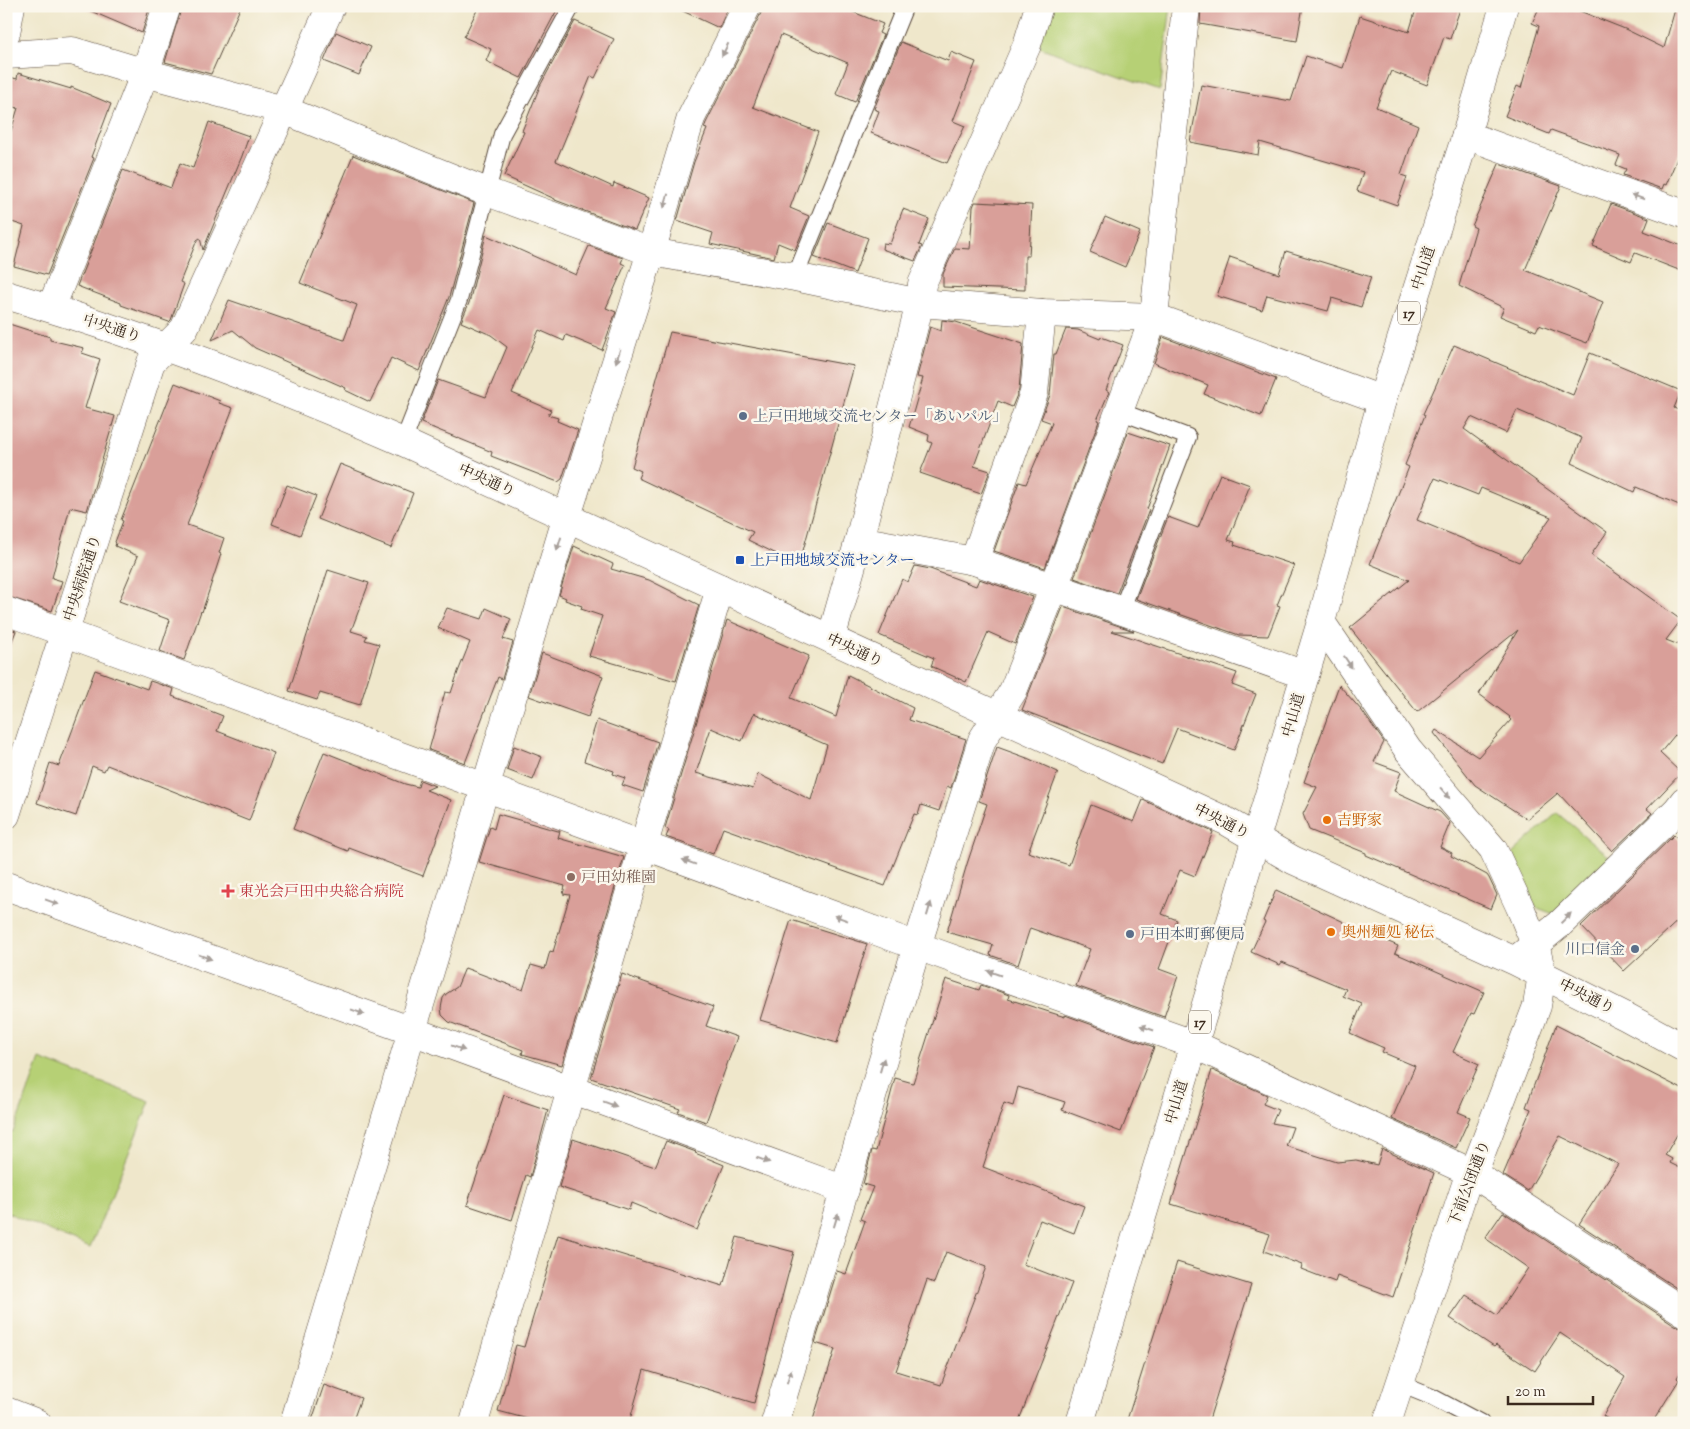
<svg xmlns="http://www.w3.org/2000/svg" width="1690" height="1429" font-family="'Sorts Mill Goudy','Noto Serif JP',serif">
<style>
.green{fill:#b6d075;stroke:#787d4a}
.building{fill:#d99f99;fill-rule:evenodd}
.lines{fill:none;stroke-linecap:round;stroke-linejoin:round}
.service-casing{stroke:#564638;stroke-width:18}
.minor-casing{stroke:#564638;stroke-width:29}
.tertiary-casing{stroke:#564638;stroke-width:29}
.trunk-casing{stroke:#564638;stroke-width:29}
.service{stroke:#fff;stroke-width:16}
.minor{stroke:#fff;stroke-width:28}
.tertiary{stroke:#fff;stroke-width:28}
.trunk{stroke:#fff;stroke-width:28}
.oneway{fill:#a79f9a}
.service-dot{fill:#5c6f8a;stroke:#fbf7ec;stroke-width:2}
.transit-dot{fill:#1a4fb4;stroke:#fbf7ec;stroke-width:2}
.food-dot{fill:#e8710a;stroke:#fbf7ec;stroke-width:2}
.education-dot{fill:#8d6e63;stroke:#fbf7ec;stroke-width:2}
.health-dot{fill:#e0444e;stroke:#fbf7ec;stroke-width:2}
.labels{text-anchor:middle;stroke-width:5;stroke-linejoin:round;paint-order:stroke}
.shield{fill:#fbf7ec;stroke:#75685c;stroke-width:1}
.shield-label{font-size:14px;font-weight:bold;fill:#3b2a1e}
.street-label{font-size:15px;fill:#3b2a1e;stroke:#fbf7ec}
.service-label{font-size:15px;fill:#4e5e75;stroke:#fbf7ec;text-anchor:start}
.transit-label{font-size:15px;fill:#164399;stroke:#fbf7ec;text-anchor:start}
.food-label{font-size:15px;fill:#c56008;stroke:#fbf7ec;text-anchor:start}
.education-label{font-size:15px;fill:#785e54;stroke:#fbf7ec;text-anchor:start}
.health-label{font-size:15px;fill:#be3a42;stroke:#fbf7ec;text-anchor:start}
</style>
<rect width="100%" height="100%" fill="#fbf7ec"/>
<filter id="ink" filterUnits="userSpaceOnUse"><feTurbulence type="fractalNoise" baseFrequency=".02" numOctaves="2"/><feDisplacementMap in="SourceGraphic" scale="10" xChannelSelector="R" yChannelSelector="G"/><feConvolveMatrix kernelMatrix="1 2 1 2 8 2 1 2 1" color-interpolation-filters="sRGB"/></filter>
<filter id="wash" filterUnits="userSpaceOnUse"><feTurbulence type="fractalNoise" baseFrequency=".0096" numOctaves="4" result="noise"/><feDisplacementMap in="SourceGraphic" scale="20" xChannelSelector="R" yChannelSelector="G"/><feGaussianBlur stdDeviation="1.12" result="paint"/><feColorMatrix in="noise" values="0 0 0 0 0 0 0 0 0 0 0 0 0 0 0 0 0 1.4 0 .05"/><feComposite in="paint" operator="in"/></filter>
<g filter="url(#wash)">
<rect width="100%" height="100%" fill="#efe7cb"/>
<!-- green -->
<g class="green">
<path d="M 1050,6 L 1171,6 L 1160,90 L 1036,46 Z"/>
<path d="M 1557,813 L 1612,859 L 1556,915 L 1535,907 L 1513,853 Z"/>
<path d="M 40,1059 L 150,1101 L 90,1248 L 6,1212 L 6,1130 L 13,1132 Z"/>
</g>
<g id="blocks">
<!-- building -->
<g class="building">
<path d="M 79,6 L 150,6 L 142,33 Z"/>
<path d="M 182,6 L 241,6 L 211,74 L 165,62 Z"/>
<path d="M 479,6 L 559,6 L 521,78 L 486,61 L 491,49 L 464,37 Z"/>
<path d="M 672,6 L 729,6 L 719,28 Z"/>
<path d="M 762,6 L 838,6 L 883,24 L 879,33 L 883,35 L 855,102 L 836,94 L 848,63 L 781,35 L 753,107 L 818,132 L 790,208 L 809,216 L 795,250 L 778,243 L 774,258 L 710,244 L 713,233 L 677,221 L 694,162 L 707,129 L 704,128 L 706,123 L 761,13 Z"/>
<path d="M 1201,6 L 1303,6 L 1297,41 L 1200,24 Z"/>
<path d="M 1417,6 L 1461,6 L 1450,39 L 1444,37 L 1427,85 L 1391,71 L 1376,107 L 1418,125 L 1401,175 L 1407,177 L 1397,205 L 1357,191 L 1363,172 L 1260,142 L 1258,155 L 1190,142 L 1201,85 L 1291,101 L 1306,56 L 1343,68 L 1360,16 L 1409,32 Z"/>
<path d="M 1540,6 L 1567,6 L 1625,29 L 1664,48 L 1676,6 L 1684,6 L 1684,142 L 1666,185 L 1664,184 L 1662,189 L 1623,175 L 1626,169 L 1616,165 L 1620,155 L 1551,130 L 1549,134 L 1505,116 L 1517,86 L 1521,88 L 1539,26 L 1532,23 Z"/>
<path d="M 575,21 L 614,39 L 595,78 L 591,76 L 556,161 L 613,187 L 614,183 L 649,198 L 635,230 L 555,200 L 555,199 L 504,176 L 524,132 L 522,131 L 540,86 Z"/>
<path d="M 336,32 L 371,47 L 359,75 L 324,61 Z"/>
<path d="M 901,42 L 948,61 L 951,52 L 976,62 L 953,121 L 965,126 L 947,163 L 871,133 L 879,111 L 874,109 Z"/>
<path d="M 18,73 L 71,89 L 71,87 L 111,104 L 91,157 L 94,158 L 47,275 L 14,266 L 24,226 L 6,220 L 6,147 L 18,108 L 6,105 L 6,76 L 17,79 Z"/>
<path d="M 209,122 L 249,136 L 242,156 L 203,250 L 200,238 L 197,240 L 180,282 L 184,284 L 171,320 L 169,322 L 121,305 L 121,303 L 77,286 L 123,170 L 171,188 L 180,163 L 193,168 Z"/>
<path d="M 353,155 L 474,203 L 449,297 L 419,371 L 391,358 L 370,402 L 345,390 L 346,388 L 255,348 L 233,330 L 212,340 L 229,300 L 344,340 L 357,305 L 300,283 Z"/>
<path d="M 1499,164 L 1561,186 L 1525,270 L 1603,302 L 1587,343 L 1539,325 L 1536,331 L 1500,316 L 1504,308 L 1459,286 L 1476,228 L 1472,226 Z"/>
<path d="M 975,202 L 1032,205 L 1029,256 L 1025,256 L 1025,290 L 943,287 L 943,274 L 955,248 L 970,249 L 973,207 Z"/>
<path d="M 1611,204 L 1649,218 L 1644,231 L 1684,247 L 1684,272 L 1635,253 L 1631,262 L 1593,246 Z"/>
<path d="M 903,209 L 929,219 L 919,245 L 922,246 L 915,261 L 882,249 L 883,243 L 890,244 Z"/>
<path d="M 1105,217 L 1140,232 L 1125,267 L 1090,252 Z"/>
<path d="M 828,223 L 868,238 L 855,273 L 814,257 Z"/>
<path d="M 486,235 L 576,275 L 589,246 L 623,258 L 621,263 L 625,265 L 606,308 L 616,312 L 602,350 L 566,335 L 564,341 L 539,330 L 512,393 L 551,410 L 548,415 L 558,418 L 557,421 L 578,430 L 562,479 L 558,482 L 491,456 L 492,452 L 421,423 L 438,380 L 486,397 L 507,347 L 491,335 L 461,322 L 469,303 Z"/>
<path d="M 1286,251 L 1371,277 L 1361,307 L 1332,298 L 1328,311 L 1267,295 L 1262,310 L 1217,296 L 1230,257 L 1279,274 Z"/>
<path d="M 942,320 L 956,322 L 1023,344 L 1019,390 L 1012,407 L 998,401 L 974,466 L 990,471 L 981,494 L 920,473 L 932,443 L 928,441 L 929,435 L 909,427 L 923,378 L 917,377 L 930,327 L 941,331 Z"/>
<path d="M 6,323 L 50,337 L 50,340 L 84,348 L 82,353 L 100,359 L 85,408 L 115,416 L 87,511 L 70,507 L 52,578 L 62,581 L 52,611 L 6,596 Z"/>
<path d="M 1066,329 L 1078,330 L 1100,339 L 1101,337 L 1123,345 L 1106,390 L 1109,392 L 1097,420 L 1099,421 L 1045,568 L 994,551 L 1019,482 L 1026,484 L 1052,423 L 1041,419 L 1050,395 L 1054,354 L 1056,354 Z"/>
<path d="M 670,332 L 854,366 L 799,565 L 748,540 L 753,532 L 638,478 L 641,471 L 632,467 Z"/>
<path d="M 1163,337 L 1276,379 L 1261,416 L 1204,394 L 1208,385 L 1154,363 Z"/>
<path d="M 1454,345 L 1573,395 L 1590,353 L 1681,391 L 1674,408 L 1684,413 L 1684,507 L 1636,487 L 1634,492 L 1572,463 L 1582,438 L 1517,410 L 1506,433 L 1471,417 L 1464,429 L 1607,532 L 1591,555 L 1681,620 L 1666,640 L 1684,647 L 1684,724 L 1660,753 L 1681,773 L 1647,809 L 1652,813 L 1612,851 L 1558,793 L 1527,819 L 1475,785 L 1434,733 L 1436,730 L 1478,757 L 1511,720 L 1509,718 L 1510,717 L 1479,694 L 1518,630 L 1417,712 L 1350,628 L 1409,580 L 1370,564 L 1409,467 L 1405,465 L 1425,415 L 1423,414 ZM 1435,478 L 1478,495 L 1481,488 L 1551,517 L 1519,562 L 1417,520 Z"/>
<path d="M 175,383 L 220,401 L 219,403 L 233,408 L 187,525 L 224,538 L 219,553 L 221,554 L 202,612 L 201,611 L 184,660 L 160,651 L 170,620 L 119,601 L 138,556 L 115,546 L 116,543 L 115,542 L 123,521 L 121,520 Z"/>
<path d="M 1128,432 L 1170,446 L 1147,509 L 1149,510 L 1117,593 L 1074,578 Z"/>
<path d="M 340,464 L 413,493 L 391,548 L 318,519 Z"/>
<path d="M 1220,474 L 1250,485 L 1228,540 L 1235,542 L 1234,545 L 1294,565 L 1277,605 L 1280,606 L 1268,636 L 1239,635 L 1136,599 L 1168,517 L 1198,528 Z"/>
<path d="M 287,485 L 316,496 L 300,535 L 272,524 Z"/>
<path d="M 574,546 L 613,564 L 611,569 L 649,580 L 699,605 L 676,681 L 589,656 L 602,616 L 581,609 L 582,606 L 565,600 L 566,598 L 559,595 Z"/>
<path d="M 915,566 L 930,569 L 976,586 L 979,579 L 1033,597 L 1015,644 L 988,632 L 966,682 L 931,666 L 934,658 L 879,635 L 902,579 L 908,582 Z"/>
<path d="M 328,570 L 369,583 L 351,631 L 367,636 L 365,640 L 379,644 L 360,705 L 320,693 L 317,700 L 289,691 Z"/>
<path d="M 1063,607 L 1134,631 L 1112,631 L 1237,673 L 1232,685 L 1256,694 L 1234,750 L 1177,728 L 1162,764 L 1022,710 Z"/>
<path d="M 447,608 L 482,619 L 486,608 L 511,619 L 503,639 L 513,642 L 502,679 L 498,677 L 465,763 L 429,750 L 445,692 L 451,693 L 458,672 L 470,642 L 438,628 Z"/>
<path d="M 727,620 L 809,656 L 791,698 L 836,717 L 848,675 L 913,708 L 909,720 L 966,739 L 951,788 L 947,786 L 939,811 L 921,805 L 918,815 L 914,814 L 885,886 L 723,828 L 713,854 L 666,837 L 669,830 L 665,828 ZM 754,713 L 827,745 L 811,800 L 758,774 L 753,789 L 696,773 L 711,728 L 742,741 Z"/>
<path d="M 6,628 L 16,631 L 8,651 L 6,650 Z"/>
<path d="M 542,653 L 603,676 L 588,717 L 529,696 Z"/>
<path d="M 95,670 L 147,689 L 150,681 L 174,689 L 172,696 L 223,716 L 217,731 L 274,753 L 249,821 L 107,765 L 104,771 L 92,766 L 76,816 L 37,803 L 50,763 L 59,766 Z"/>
<path d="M 1339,685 L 1362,711 L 1384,742 L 1374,762 L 1401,772 L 1394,791 L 1440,812 L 1450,823 L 1440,847 L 1452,853 L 1451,856 L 1487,875 L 1489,878 L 1497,895 L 1491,909 L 1366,855 L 1366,853 L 1309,830 L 1303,814 L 1317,787 L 1304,782 Z"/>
<path d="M 597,720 L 658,742 L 643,792 L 622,785 L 625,778 L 613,774 L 614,771 L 584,761 Z"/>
<path d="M 514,746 L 542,757 L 533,780 L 507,770 Z"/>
<path d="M 997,747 L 1027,758 L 1058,772 L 1028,852 L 1069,865 L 1091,805 L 1134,822 L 1143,800 L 1213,832 L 1195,876 L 1180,870 L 1162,914 L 1177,920 L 1159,969 L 1178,976 L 1164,1017 L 1076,986 L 1090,949 L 1030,928 L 1018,965 L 990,955 L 993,945 L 947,932 L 967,864 L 987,804 L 979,801 Z"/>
<path d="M 324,752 L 405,784 L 418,787 L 420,780 L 435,786 L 426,790 L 451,800 L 423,876 L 349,848 L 348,851 L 293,829 Z"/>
<path d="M 498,814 L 558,831 L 560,831 L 558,838 L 624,857 L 562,1065 L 522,1054 L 523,1050 L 449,1022 L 442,1015 L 441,1008 L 443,998 L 446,994 L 457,987 L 465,968 L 523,990 L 531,965 L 545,969 L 550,951 L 553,952 L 570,895 L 563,894 L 565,886 L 479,862 L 490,827 L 494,829 Z"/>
<path d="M 1674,835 L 1684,845 L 1684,915 L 1624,971 L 1581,926 Z"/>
<path d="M 1276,890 L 1344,922 L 1344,923 L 1398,946 L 1395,953 L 1484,992 L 1474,1014 L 1471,1013 L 1453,1052 L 1479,1064 L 1458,1112 L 1470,1117 L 1456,1148 L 1392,1119 L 1415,1066 L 1382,1052 L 1384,1048 L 1350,1033 L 1362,1004 L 1343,996 L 1346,989 L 1282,962 L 1280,965 L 1251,952 L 1265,922 L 1263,921 Z"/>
<path d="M 791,920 L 867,944 L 837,1043 L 760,1020 Z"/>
<path d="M 622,974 L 713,1007 L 706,1026 L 737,1037 L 706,1122 L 678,1112 L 680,1109 L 591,1078 Z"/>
<path d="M 946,979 L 979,990 L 981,985 L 1009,995 L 1008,999 L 1065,1017 L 1065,1015 L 1154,1047 L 1121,1132 L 1062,1110 L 1065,1102 L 1018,1087 L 1013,1106 L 1004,1103 L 983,1167 L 1084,1206 L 1074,1233 L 1040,1220 L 1023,1264 L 1072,1283 L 1018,1423 L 812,1423 L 835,1349 L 815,1343 L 837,1271 L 846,1274 L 865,1221 L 860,1219 L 873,1187 L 863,1184 L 872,1150 L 876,1151 L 895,1078 L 913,1083 ZM 946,1252 L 986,1267 L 941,1385 L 896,1371 L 927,1280 L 934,1283 Z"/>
<path d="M 1556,1025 L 1684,1090 L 1684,1123 L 1665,1155 L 1672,1159 L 1670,1163 L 1684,1170 L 1684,1293 L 1579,1224 L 1618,1164 L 1560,1136 L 1528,1191 L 1503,1175 L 1531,1109 L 1526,1107 Z"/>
<path d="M 1212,1070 L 1267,1095 L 1263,1104 L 1278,1110 L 1272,1123 L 1293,1127 L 1286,1146 L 1337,1162 L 1356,1160 L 1377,1165 L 1382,1149 L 1434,1173 L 1393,1297 L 1337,1276 L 1335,1282 L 1301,1269 L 1302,1265 L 1264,1251 L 1270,1234 L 1171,1204 Z"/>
<path d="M 504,1095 L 548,1110 L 530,1177 L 526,1175 L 512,1220 L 467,1205 Z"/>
<path d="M 573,1139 L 655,1167 L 666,1141 L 696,1152 L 695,1153 L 724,1165 L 697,1230 L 631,1203 L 629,1210 L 559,1187 Z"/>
<path d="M 1503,1212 L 1675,1325 L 1684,1328 L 1684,1365 L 1677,1378 L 1679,1380 L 1652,1423 L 1615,1423 L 1603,1416 L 1625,1377 L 1560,1333 L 1535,1371 L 1496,1345 L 1494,1347 L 1450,1318 L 1466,1295 L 1497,1315 L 1528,1268 L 1485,1238 Z"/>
<path d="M 558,1235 L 723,1286 L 737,1237 L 794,1252 L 754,1403 L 644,1370 L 629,1423 L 543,1423 L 498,1411 L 516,1345 L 524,1347 Z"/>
<path d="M 1177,1262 L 1251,1285 L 1208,1423 L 1126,1423 Z"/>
<path d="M 324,1385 L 361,1398 L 352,1423 L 311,1423 Z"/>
</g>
</g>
</g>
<g filter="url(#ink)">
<use href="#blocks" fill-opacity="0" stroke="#564638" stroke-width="1"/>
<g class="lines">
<defs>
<g id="service">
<path d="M 795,277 L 905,6"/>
<path d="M 1119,411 L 1188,437 L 1121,611"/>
<path d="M 403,442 L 459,300 L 502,134 L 572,6"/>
<path d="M 1400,1384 L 1432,1397 L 1481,1423"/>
</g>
<g id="minor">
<path d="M 6,33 L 11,6"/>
<path d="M 6,55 L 72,51 L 145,73 L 284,110 L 487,192 L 651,252 L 795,277 L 920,303 L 1042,313 L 1154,317 L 1382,400"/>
<path d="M 1466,135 L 1684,214"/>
<path d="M 51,308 L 145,73 L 167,6"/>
<path d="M 859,540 L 974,561 L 1054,587 L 1305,675"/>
<path d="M 974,561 L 1034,393 L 1042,313"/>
<path d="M 6,611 L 917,946 L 1193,1044 L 1472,1173 L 1684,1312"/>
<path d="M 1321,622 L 1408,750 L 1493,849 L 1520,907 L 1535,944"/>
<path d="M 831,639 L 859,540 L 920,303 L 922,284 L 1027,45 L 1039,6"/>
<path d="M 6,815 L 151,362 L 184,329 L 331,6"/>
<path d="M 6,886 L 412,1031 L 845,1190"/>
<path d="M 1522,955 L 1560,924 L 1677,810 L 1684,801"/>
<path d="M 6,1411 L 37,1423"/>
<path d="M 294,1423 L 567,516 L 651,252 L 691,118 L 747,6"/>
<path d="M 474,1423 L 571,1090 L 720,588"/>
<path d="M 775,1423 L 917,946 L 982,740 L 1013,691 L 1054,587 L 1154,317 L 1186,6"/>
</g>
<g id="tertiary">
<path d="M 6,295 C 143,335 272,385 403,442 L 1226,821 L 1293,860 L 1515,961 L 1625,1016 L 1684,1048"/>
<path d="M 1387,1423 L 1466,1184 L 1477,1164 L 1537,1006 L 1542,974 L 1535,944"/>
</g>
<path id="trunk" d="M 1080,1423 L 1321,622 L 1382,400 L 1466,135 L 1504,6"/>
</defs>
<!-- service casing -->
<use href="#service" class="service-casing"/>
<!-- minor casing -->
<use href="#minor" class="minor-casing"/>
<!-- tertiary casing -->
<use href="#tertiary" class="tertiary-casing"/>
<!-- trunk casing -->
<use href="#trunk" class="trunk-casing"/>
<!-- service -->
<use href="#service" class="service"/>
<!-- minor -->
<use href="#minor" class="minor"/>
<!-- tertiary -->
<use href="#tertiary" class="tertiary"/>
<!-- trunk -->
<use href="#trunk" class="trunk"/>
</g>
<!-- one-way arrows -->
<defs><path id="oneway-solid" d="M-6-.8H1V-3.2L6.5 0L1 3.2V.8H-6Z" transform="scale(1.25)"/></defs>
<g class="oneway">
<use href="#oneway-solid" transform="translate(725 50) rotate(117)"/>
<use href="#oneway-solid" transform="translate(1638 197) rotate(-160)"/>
<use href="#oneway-solid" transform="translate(666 201) rotate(107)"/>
<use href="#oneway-solid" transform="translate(618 356) rotate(108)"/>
<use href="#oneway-solid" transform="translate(559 544) rotate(107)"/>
<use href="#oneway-solid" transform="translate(1348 662) rotate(56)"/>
<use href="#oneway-solid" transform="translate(1445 793) rotate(49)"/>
<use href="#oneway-solid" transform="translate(689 862) rotate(-160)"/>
<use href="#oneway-solid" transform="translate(52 902) rotate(20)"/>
<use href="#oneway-solid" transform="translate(929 909) rotate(-73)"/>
<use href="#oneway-solid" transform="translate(841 918) rotate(-160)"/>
<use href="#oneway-solid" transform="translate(1566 918) rotate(-44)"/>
<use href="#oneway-solid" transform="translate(205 957) rotate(20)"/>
<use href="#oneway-solid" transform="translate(994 973) rotate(-161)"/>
<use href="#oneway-solid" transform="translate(358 1012) rotate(20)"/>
<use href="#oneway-solid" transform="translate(1147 1028) rotate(-161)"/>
<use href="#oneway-solid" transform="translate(458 1048) rotate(20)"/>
<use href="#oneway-solid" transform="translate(882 1065) rotate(-74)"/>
<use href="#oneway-solid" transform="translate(610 1104) rotate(20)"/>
<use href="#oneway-solid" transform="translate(763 1160) rotate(20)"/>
<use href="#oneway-solid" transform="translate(836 1220) rotate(-73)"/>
<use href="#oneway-solid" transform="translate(789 1376) rotate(-73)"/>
</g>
</g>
<!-- markers -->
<g class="service-dot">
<circle cx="743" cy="416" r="5"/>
<circle cx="1130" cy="934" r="5"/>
<circle cx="1635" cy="949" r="5"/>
</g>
<rect class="transit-dot" x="735" y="555" width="10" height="10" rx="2.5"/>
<g class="food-dot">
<circle cx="1327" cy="820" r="5"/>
<circle cx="1331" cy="932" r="5"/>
</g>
<circle class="education-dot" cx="571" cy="877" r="5"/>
<path class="health-dot" d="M225.5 883.5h5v5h5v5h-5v5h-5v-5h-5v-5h5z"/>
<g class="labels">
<!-- shield labels -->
<g class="shield">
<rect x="1398" y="301.5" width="22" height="23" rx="4"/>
<rect x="1189" y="1010.5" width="22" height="23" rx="4"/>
</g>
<g class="shield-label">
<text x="1409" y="318">17</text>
<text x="1200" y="1027">17</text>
</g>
<!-- street labels -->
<g class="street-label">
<text transform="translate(1423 268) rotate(-72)" y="5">中山道</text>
<text transform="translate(112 328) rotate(18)" y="5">中央通り</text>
<text transform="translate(487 480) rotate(24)" y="5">中央通り</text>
<text transform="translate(82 578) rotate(-72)" y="5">中央病院通り</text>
<text transform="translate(855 650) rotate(25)" y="5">中央通り</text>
<text transform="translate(1293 715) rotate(-74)" y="5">中山道</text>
<text transform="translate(1222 821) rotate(27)" y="5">中央通り</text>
<text transform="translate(1587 996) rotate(27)" y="5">中央通り</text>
<text transform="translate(1176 1102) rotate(-73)" y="5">中山道</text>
<text transform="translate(1469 1183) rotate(-69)" y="5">下前公団通り</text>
</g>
<!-- service labels -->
<g class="service-label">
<text x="753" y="421">上戸田地域交流センター「あいパル」</text>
<text x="1140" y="939">戸田本町郵便局</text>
<text x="1625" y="954" text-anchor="end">川口信金</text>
</g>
<!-- transit labels -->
<g class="transit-label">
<text x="750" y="565">上戸田地域交流センター</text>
</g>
<!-- food labels -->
<g class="food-label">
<text x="1337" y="825">吉野家</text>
<text x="1341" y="937">奥州麺処 秘伝</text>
</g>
<!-- education labels -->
<g class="education-label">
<text x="581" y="882">戸田幼稚園</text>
</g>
<!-- health labels -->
<g class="health-label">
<text x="239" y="896">東光会戸田中央総合病院</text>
</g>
</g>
<!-- margin -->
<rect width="1690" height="1429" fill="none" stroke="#fbf7ec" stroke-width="25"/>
<!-- scale -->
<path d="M1508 1396v8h85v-8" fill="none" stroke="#3b2a1e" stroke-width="2.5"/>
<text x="1515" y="1396" font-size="15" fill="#3b2a1e" stroke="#fbf7ec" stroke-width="4" paint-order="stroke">20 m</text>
</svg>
